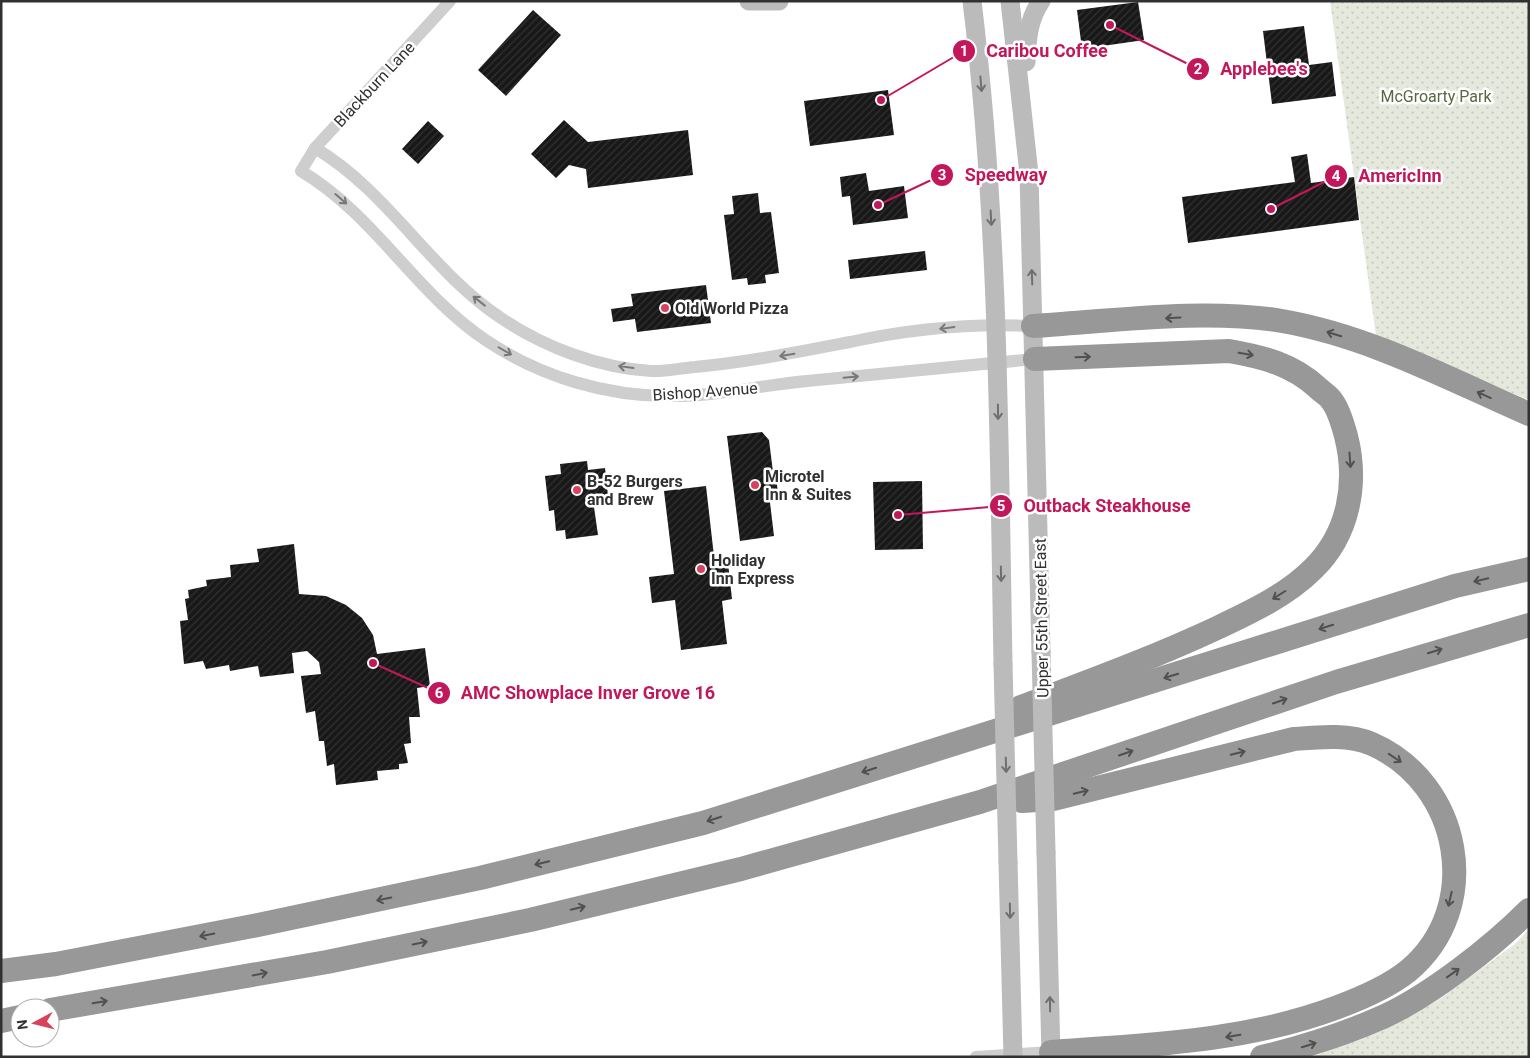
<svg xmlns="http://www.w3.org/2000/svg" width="1530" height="1058" font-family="Roboto,sans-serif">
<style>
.park{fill:url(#park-dots)}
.building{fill:url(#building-hatch)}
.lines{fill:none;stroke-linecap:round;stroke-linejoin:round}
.street{stroke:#cecece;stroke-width:12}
.secondary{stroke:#bbb;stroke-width:19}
.highway{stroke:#989898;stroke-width:24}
.secondary-bridge{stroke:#bbb;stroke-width:19}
.oneway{stroke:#6f6f6f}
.oneway2{stroke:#787878}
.oneway3{stroke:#505050}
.poi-dot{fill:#d7435d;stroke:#fff;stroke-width:2}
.labels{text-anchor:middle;stroke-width:5;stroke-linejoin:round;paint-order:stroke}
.street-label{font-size:16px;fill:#313131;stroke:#fff}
.park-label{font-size:16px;fill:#586941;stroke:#fff}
.poi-label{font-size:16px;font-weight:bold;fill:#313131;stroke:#fff;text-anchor:start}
.leader{fill:none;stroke:#c2185b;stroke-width:2}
.callout-dot{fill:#c2185b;stroke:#fff;stroke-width:2}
.mark-label{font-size:15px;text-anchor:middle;font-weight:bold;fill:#fff}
.callout-label{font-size:18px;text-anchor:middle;font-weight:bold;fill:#c2185b;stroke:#fff;stroke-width:5;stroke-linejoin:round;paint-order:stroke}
</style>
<defs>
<pattern id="park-dots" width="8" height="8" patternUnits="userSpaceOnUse" patternTransform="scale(1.25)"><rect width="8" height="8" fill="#e5e9dd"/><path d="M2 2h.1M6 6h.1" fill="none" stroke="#c5c8be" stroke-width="1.8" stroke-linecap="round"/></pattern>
<pattern id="building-hatch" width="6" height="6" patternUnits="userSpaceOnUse" patternTransform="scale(1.25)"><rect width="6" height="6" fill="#181818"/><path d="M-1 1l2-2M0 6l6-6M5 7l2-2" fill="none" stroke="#313131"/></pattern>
</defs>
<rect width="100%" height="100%" fill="#fff"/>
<!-- park -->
<g class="park">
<path d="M 1330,1 L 1529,1 L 1529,400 L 1376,336 Z"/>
<path d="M 1529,929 L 1529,1057 L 1312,1057 L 1367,1037 L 1437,1001 L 1515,944 Z"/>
</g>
<!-- building -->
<g class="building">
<path d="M 1138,2 L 1144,40 L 1082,49 L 1077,10 Z"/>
<path d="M 533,10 L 561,35 L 506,96 L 478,70 Z"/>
<path d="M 1304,26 L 1309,65 L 1332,62 L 1336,96 L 1272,104 L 1263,31 Z"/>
<path d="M 888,90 L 894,135 L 810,146 L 804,101 Z"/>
<path d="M 564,120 L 588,142 L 688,130 L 693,175 L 588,188 L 586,169 L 569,165 L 556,178 L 531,154 Z"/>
<path d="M 428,121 L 444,136 L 418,164 L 402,149 Z"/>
<path d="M 1307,154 L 1311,183 L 1354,177 L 1359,220 L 1188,243 L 1182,197 L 1295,182 L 1291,157 Z"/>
<path d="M 866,173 L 869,191 L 904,186 L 908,218 L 853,225 L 850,196 L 842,197 L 840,177 Z"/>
<path d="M 758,193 L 760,213 L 771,212 L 779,273 L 765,275 L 766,283 L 748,285 L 747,278 L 732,280 L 724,215 L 734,214 L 732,196 Z"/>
<path d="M 925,251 L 927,270 L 850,279 L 848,260 Z"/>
<path d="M 706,285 L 711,323 L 637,332 L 635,319 L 613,322 L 611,309 L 633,306 L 631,294 Z"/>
<path d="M 762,432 L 769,440 L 773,472 L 782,471 L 783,477 L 776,478 L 778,493 L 769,494 L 774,536 L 740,541 L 727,436 Z"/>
<path d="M 587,461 L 588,470 L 605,468 L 609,505 L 594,507 L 598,535 L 566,539 L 565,530 L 556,531 L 554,510 L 549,511 L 545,476 L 561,474 L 560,464 Z"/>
<path d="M 922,481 L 923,549 L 875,550 L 873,482 Z"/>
<path d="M 706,486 L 715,565 L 728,563 L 732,599 L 722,601 L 727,644 L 681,650 L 675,600 L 652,603 L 649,577 L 674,574 L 664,491 Z"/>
<path d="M 294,544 L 299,594 L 326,596 L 346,605 L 362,618 L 373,635 L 377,654 L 425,648 L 430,686 L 417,688 L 420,717 L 409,717 L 411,743 L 404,744 L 408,763 L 399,764 L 399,769 L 377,771 L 378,780 L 336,785 L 334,764 L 327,766 L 324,741 L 319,741 L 315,711 L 306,713 L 301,676 L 321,674 L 319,662 L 307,651 L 292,653 L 294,673 L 260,677 L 258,666 L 230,671 L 229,665 L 206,669 L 203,661 L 184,664 L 180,621 L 188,620 L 185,599 L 189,598 L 188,590 L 207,586 L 206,580 L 231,577 L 230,565 L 259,562 L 257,549 Z"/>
</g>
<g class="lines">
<!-- street -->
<g class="street">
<path d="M 450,1 L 315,148 L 301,171 C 375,215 416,294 487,341 C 541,377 608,397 673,396 C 718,396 762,385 807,381 C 883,374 959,367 1035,359"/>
<path d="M 315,148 C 389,192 430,271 501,318 C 544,347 599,368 651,371 C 665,372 681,368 695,367 C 748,362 798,352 850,342 C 910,329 972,323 1033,326"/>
<path d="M 976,1057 L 1051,1052"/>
</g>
<!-- secondary -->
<g class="secondary">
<path d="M 749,1 L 779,1"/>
<path d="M 972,1 C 999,221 999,443 1003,664"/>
<path d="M 1010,1 L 1029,174 L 1041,652"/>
<path d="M 1026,62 C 1027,40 1028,20 1041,1"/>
<path d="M 1046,852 L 1051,1057"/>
<path d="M 1008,862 L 1013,1057"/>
</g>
<!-- highway -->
<g class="highway">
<path d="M 1033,326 C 1112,321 1205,308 1282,321 C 1369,336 1449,379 1529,414"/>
<path d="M 1021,707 C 1087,682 1153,658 1217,628 C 1251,612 1287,595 1313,569 C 1349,534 1358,483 1346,436 C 1343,425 1339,410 1332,401 C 1329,396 1322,392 1318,388 C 1292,364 1263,357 1229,351 L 1035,359"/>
<path d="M 1022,801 L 1053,799 L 1294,739 C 1320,737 1348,734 1372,744 C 1461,783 1485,907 1408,971 C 1388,987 1362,998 1338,1007 C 1245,1042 1149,1045 1051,1052"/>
<path d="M 1,971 L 56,964 L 258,925 L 480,878 L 703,823 L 1455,586 L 1529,569"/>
<path d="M 50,1010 L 327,962 L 530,920 L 741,869 L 980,802 L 1336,682 L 1529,625"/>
<path d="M 1,1021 L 20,1017"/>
<path d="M 1262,1057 C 1304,1047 1345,1034 1385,1016 C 1432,994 1492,947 1529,910"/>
</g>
<!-- secondary-bridge -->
<g class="secondary-bridge">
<path d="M 1041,652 L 1046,852"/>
<path d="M 1003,664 L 1008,862"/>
</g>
</g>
<!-- one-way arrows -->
<defs><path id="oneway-shaft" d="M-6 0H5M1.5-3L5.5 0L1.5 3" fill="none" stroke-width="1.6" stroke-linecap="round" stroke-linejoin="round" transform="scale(1.25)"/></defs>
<g class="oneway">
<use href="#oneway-shaft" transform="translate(981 84) rotate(85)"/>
<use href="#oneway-shaft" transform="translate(991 218) rotate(87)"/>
<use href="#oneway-shaft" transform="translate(1032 277) rotate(-92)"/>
<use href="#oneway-shaft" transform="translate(998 412) rotate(89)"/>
<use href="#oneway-shaft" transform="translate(1001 574) rotate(89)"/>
<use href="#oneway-shaft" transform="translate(1006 765) rotate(88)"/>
<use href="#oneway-shaft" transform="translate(1010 911) rotate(89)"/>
<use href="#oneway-shaft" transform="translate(1050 1004) rotate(-91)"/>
</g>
<g class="oneway2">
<use href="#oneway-shaft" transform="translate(341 199) rotate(41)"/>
<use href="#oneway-shaft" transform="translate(479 301) rotate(-142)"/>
<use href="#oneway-shaft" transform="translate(947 328) rotate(172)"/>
<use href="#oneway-shaft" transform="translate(505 351) rotate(30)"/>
<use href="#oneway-shaft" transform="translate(787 355) rotate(171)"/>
<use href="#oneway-shaft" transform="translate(626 367) rotate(-172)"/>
<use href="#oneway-shaft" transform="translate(851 377) rotate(-5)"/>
</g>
<g class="oneway3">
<use href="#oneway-shaft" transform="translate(1173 318) rotate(177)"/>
<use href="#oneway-shaft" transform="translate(1334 334) rotate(-163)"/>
<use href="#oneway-shaft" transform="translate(1246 354) rotate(9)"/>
<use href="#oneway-shaft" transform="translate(1083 357) rotate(-2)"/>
<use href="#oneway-shaft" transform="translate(1484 395) rotate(-156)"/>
<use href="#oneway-shaft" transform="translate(1350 460) rotate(86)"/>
<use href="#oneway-shaft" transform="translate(1481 580) rotate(167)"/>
<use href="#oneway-shaft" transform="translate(1279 595) rotate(148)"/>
<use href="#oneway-shaft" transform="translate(1326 627) rotate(163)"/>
<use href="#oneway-shaft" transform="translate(1435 651) rotate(-17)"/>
<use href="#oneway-shaft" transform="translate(1171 676) rotate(163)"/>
<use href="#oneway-shaft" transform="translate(1280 701) rotate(-19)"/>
<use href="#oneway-shaft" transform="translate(1126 753) rotate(-19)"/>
<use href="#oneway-shaft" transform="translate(1238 753) rotate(-14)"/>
<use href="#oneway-shaft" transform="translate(1395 758) rotate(34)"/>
<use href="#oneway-shaft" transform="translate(869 770) rotate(162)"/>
<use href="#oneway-shaft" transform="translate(1081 792) rotate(-14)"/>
<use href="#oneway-shaft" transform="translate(714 819) rotate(162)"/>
<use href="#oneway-shaft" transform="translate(542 863) rotate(166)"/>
<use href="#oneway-shaft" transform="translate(384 899) rotate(168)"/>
<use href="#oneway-shaft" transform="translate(1450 899) rotate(103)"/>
<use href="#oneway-shaft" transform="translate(578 908) rotate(-14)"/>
<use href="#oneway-shaft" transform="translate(207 935) rotate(169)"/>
<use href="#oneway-shaft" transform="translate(420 943) rotate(-12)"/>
<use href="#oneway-shaft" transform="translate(1453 973) rotate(-36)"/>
<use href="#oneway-shaft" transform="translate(260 974) rotate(-11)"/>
<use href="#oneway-shaft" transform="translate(100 1002) rotate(-10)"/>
<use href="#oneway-shaft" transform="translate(1233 1036) rotate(171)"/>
<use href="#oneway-shaft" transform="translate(1309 1045) rotate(-17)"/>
</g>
<!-- markers -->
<g class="poi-dot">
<circle cx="665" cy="308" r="5"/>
<circle cx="755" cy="485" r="5"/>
<circle cx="577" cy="490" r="5"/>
<circle cx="701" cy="569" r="5"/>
</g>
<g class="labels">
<!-- street labels -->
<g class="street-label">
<text transform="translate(374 84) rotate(-47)" y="6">Blackburn Lane</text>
<text transform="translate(705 391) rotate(-4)" y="6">Bishop Avenue</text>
<text transform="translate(1041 618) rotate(-91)" y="6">Upper 55th Street East</text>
</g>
<!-- park labels -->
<g class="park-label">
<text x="1436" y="102">McGroarty Park</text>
</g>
<!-- poi labels -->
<g class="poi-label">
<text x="675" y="314">Old World Pizza</text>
<text x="765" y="482">Microtel<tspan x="765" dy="18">Inn &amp; Suites</tspan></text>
<text x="587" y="487">B-52 Burgers<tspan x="587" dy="18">and Brew</tspan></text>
<text x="711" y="566">Holiday<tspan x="711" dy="18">Inn Express</tspan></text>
</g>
</g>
<!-- callouts -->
<path class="leader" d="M881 100L964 51M1110 25L1198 69M878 205L942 175M1271 209L1336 176M898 515L1001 506M373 663L439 693"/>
<g class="callout-dot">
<circle cx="881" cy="100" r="5"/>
<circle cx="1110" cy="25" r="5"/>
<circle cx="878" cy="205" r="5"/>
<circle cx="1271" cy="209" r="5"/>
<circle cx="898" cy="515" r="5"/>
<circle cx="373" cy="663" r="5"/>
<circle cx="964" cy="51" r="12"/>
<circle cx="1198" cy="69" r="12"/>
<circle cx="942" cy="175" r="12"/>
<circle cx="1336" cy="176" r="12"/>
<circle cx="1001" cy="506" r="12"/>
<circle cx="439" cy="693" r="12"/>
</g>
<g class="mark-label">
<text x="964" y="56">1</text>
<text x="1198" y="74">2</text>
<text x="942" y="180">3</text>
<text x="1336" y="181">4</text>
<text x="1001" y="511">5</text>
<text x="439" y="698">6</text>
</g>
<g class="callout-label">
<text x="1047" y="57">Caribou Coffee</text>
<text x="1264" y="75">Applebee's</text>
<text x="1006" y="181">Speedway</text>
<text x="1400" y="182">AmericInn</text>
<text x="1107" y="512">Outback Steakhouse</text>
<text x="588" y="699">AMC Showplace Inver Grove 16</text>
</g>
<!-- border -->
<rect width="1530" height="1058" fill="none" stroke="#313131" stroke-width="5"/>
<!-- north arrow -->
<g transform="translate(35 1023) rotate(263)"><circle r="24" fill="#ffffff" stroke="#adadad"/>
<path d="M0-4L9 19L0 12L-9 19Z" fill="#d7435d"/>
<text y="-8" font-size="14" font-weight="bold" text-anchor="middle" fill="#313131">N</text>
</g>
</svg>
